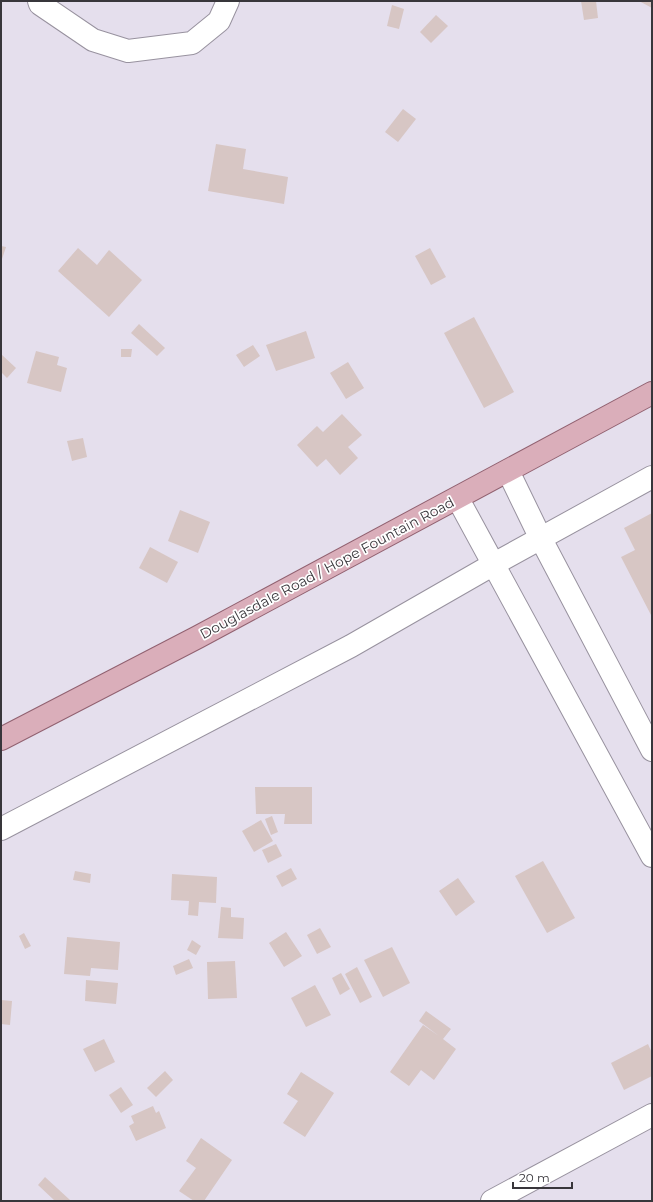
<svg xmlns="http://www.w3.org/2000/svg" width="653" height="1202" font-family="Montserrat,sans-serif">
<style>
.building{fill:#d7c6c4}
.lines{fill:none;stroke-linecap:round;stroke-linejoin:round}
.minor-casing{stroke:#98929f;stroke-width:24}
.major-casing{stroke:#916170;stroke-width:24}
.minor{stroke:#fff;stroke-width:22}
.major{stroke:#daaeba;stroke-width:22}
.labels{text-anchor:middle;stroke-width:3.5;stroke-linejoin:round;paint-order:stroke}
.street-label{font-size:14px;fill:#38363b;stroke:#fff}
</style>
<rect width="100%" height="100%" fill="#e5dfed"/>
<!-- building -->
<g class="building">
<path d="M 581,1 L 596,1 L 598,18 L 584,20 Z"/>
<path d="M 639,1 L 652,1 L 652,8 Z"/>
<path d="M 392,5 L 404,9 L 399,29 L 387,26 Z"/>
<path d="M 436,15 L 448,26 L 431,43 L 420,32 Z"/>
<path d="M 403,109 L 416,119 L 398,142 L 385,132 Z"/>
<path d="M 216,144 L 246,149 L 243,169 L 288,177 L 284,204 L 208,191 Z"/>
<path d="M 1,246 L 6,247 L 1,262 Z"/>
<path d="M 78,248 L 97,265 L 109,250 L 142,280 L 109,317 L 58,271 Z"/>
<path d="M 430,248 L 446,277 L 431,285 L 415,256 Z"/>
<path d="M 474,317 L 514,392 L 484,408 L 444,333 Z"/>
<path d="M 139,324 L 165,348 L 157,356 L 131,333 Z"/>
<path d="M 306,331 L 315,358 L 276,371 L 266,345 Z"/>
<path d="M 253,345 L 260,356 L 244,367 L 236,355 Z"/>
<path d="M 121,349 L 132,349 L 131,357 L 121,357 Z"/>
<path d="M 36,351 L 59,357 L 57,365 L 67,368 L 61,392 L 27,383 Z"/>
<path d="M 1,354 L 16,368 L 7,378 L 1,372 Z"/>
<path d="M 348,362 L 364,388 L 346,399 L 330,373 Z"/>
<path d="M 342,414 L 362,435 L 348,447 L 358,458 L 340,475 L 326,459 L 317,467 L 297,445 L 317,426 L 323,432 Z"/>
<path d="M 83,438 L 87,457 L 72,461 L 67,441 Z"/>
<path d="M 180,510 L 210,522 L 198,553 L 168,541 Z"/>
<path d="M 652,513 L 652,614 L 651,615 L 621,557 L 635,550 L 624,528 Z"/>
<path d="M 150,547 L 178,562 L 167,583 L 139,568 Z"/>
<path d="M 255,787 L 312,787 L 312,824 L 284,824 L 285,814 L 256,814 Z"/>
<path d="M 272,816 L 278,832 L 271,835 L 265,819 Z"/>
<path d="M 261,820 L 273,841 L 254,852 L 242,831 Z"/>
<path d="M 276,844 L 282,856 L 268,863 L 262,850 Z"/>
<path d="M 543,861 L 575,918 L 547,933 L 515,876 Z"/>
<path d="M 291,868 L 297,879 L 282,887 L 276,876 Z"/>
<path d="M 75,871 L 91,874 L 90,883 L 73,880 Z"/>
<path d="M 172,874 L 217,877 L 216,903 L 199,902 L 198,916 L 188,915 L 189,901 L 171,900 Z"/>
<path d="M 458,878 L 475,902 L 456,916 L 439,891 Z"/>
<path d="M 221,907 L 231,908 L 231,917 L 244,918 L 243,939 L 218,938 Z"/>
<path d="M 320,928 L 331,947 L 317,954 L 307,935 Z"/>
<path d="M 286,932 L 302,956 L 284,967 L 269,943 Z"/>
<path d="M 24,933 L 31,946 L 25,949 L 19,936 Z"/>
<path d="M 67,937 L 120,942 L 118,970 L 91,968 L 90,976 L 64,974 Z"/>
<path d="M 192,940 L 201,946 L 196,955 L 187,950 Z"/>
<path d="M 392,947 L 410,983 L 383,997 L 364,960 Z"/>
<path d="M 189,959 L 193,968 L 176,975 L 173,966 Z"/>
<path d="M 235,961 L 237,998 L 208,999 L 207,962 Z"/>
<path d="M 357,967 L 372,997 L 360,1003 L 345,974 Z"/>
<path d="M 341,973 L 350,989 L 340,995 L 332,978 Z"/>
<path d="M 86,980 L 118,983 L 116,1004 L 85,1001 Z"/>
<path d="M 315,985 L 331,1015 L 306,1027 L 291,998 Z"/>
<path d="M 1,1000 L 12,1001 L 10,1025 L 1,1024 Z"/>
<path d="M 426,1011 L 451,1029 L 443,1039 L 456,1049 L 434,1080 L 421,1070 L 409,1086 L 390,1072 L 423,1025 L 439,1036 L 419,1021 Z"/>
<path d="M 104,1039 L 115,1062 L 95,1072 L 83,1049 Z"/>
<path d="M 648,1044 L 652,1053 L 652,1076 L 624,1090 L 611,1063 Z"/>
<path d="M 165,1071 L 173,1080 L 156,1097 L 147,1088 Z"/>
<path d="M 301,1072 L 334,1093 L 305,1137 L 283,1123 L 298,1101 L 287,1094 Z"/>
<path d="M 121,1087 L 133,1105 L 121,1113 L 109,1095 Z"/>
<path d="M 153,1106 L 156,1113 L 159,1111 L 166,1128 L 136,1141 L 129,1126 L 134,1123 L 131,1116 Z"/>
<path d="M 201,1138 L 232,1160 L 204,1201 L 194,1201 L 179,1191 L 196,1168 L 186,1161 Z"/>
<path d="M 45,1177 L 70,1200 L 69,1201 L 55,1201 L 38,1185 Z"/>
</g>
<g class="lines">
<defs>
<g id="minor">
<path d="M 39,1 L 40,4 L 93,40 L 128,51 L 192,43 L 219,21 L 228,1"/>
<path d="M 508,471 L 541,539 L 652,750"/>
<path d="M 458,499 L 652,856"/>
<path d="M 1,829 L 351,646 L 494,564 L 652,477"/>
<path d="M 492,1201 L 652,1115"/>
</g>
<path id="major" d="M 1,739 L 198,637 L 652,393"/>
</defs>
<!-- minor casing -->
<use href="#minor" class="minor-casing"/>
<!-- major casing -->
<use href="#major" class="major-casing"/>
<!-- minor -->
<use href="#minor" class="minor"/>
<!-- major -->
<use href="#major" class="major"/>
</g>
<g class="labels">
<!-- street labels -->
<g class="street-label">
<text transform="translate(327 568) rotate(-28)" y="5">Douglasdale Road / Hope Fountain Road</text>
</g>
</g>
<!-- border -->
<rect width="653" height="1202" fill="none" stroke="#38363b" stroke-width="4"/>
<!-- scale -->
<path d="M513 1182v6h59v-6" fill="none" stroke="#38363b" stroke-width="2"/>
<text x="519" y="1182" font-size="12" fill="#38363b" stroke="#ffffff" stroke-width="3" paint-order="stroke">20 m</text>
</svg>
